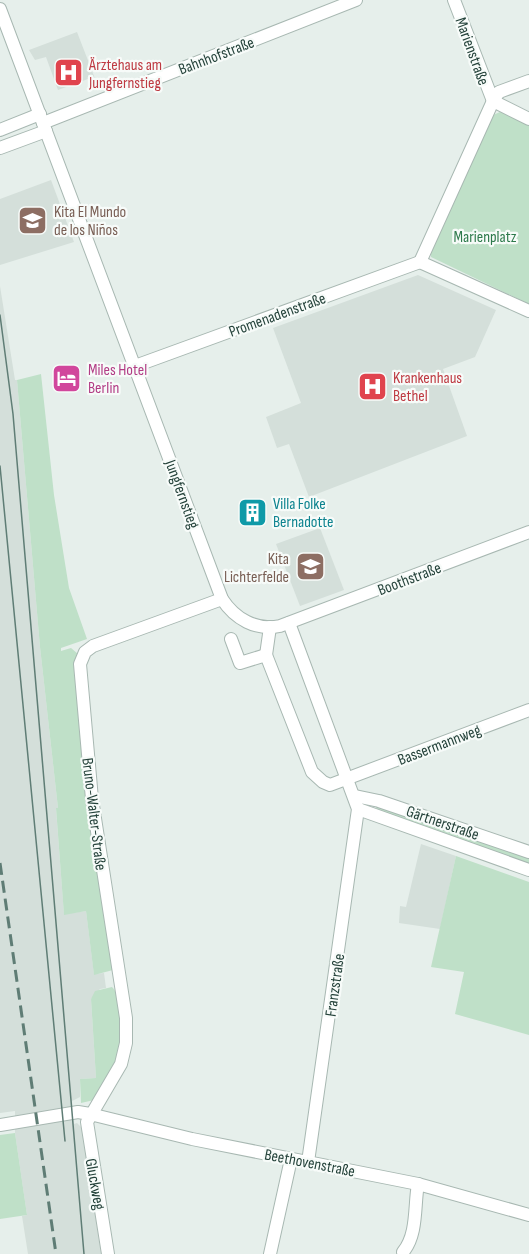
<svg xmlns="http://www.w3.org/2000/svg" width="529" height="1254" font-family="'Sofia Sans Condensed',sans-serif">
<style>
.built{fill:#d4dfda}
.green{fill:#bfe0c8}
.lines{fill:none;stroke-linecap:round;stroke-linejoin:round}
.minor-casing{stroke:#a8b8b2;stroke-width:14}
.minor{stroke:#fff;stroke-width:12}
.tram{stroke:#5f7d75;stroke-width:1.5}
.rail{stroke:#5f7d75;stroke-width:3;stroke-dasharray:12 6;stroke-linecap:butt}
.labels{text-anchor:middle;stroke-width:4.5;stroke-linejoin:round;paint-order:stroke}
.street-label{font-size:16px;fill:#24423a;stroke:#f7fbf9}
.health-label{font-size:16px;fill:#be3a42;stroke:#f7fbf9;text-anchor:start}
.education-label{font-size:16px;fill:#785e54;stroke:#f7fbf9;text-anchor:start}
.park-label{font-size:16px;fill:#2d7a4b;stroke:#f7fbf9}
.hotel-label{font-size:16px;fill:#b23c85;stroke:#f7fbf9;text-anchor:start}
.culture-label{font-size:16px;fill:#0d838f;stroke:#f7fbf9;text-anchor:start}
</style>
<rect width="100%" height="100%" fill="#e6efeb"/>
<!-- built -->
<g class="built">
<path d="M 77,32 L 99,89 L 93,89 L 88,79 L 58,90 L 46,57 L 35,60 L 29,50 Z"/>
<path d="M 51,180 L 74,242 L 0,265 L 0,199 Z"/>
<path d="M 418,275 L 496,310 L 475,357 L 443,369 L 467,436 L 309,497 L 289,444 L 277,448 L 266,417 L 301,403 L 273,328 Z"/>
<path d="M 0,286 L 15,380 L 17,380 L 40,647 L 58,808 L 56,809 L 64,914 L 86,911 L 94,974 L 104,973 L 106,988 L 100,989 L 91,999 L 96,1078 L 80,1079 L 80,1097 L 72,1101 L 74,1124 L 77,1123 L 82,1128 L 101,1254 L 28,1254 L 22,1216 L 27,1215 L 15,1133 L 15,1111 L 0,1113 Z"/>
<path d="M 320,528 L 344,590 L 300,606 L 276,544 Z"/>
<path d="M 421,844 L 456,856 L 440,929 L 399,923 L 400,906 L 406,907 Z"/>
</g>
<!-- green -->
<g class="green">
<path d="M 500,112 L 529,125 L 529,304 L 431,257 L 431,251 L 493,115 Z"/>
<path d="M 41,374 L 54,495 L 69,588 L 87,639 L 61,648 L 61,651 L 71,648 L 78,654 L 75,663 L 113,970 L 94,975 L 86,911 L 64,915 L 56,808 L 58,808 L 40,647 L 17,380 Z"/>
<path d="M 374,805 L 529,855 L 529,866 L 382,815 Z"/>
<path d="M 456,856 L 529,882 L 529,1035 L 455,1014 L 464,972 L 431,967 Z"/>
<path d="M 112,987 C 125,998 123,1049 117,1064 C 112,1077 101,1089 94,1100 L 81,1103 L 80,1079 L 96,1078 L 91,999 L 95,991 Z"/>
<path d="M 15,1133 L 27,1215 L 0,1219 L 0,1135 Z"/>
</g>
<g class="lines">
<defs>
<g id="minor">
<path d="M 454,0 L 493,101 L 499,92 L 529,81"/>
<path d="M 0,9 L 222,599 C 235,619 256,631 280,626 L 529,532"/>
<path d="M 43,123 L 356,0"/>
<path d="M 0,130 L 40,114"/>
<path d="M 0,148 L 46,131"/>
<path d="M 420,262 L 493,101 L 529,119"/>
<path d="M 420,262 L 529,311"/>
<path d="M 135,366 L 420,262"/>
<path d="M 289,623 L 358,809 L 308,1162"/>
<path d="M 231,639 L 240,663 L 266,655 L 312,772 L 323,782 L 330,785 L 529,710"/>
<path d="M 266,655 L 270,627"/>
<path d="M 355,796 L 379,801 L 529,852"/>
<path d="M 358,809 L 529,870"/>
<path d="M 0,1125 L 78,1112 L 90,1114 L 192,1139 L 418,1184 L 529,1215"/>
<path d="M 403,1252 C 418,1234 414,1205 418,1184"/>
<path d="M 108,1254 L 87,1122 L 121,1064 L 126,1043 L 126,1018 L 92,799 L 80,664 L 85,652 L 93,646 L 222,599"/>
<path d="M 270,1254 L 291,1159"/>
</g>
</defs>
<!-- minor casing -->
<use href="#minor" class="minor-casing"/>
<!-- minor -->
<use href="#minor" class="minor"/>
<!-- tram -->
<g class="tram">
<path d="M 0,315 L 13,414 L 84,1254"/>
<path d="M 0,466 L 65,1141"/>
</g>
<!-- rail -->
<path class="rail" d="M 0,863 L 56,1254"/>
</g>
<!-- icons -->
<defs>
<symbol id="hospital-square" viewBox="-11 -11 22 22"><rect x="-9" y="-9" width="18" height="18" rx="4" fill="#e0444e" stroke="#f7fbf9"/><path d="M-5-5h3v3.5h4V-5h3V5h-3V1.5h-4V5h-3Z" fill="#fff"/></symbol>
<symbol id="school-square" viewBox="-11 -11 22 22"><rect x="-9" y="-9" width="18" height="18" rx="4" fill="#8d6e63" stroke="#f7fbf9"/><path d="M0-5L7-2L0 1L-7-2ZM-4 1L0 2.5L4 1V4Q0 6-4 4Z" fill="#fff"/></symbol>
<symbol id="hotel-square" viewBox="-11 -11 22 22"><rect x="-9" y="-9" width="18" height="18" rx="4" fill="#d1479c" stroke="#f7fbf9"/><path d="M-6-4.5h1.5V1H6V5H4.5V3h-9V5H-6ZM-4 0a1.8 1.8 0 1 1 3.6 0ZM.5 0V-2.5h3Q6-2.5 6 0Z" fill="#fff"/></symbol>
<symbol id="building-square" viewBox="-11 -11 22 22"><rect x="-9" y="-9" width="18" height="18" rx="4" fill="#0f9aa8" stroke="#f7fbf9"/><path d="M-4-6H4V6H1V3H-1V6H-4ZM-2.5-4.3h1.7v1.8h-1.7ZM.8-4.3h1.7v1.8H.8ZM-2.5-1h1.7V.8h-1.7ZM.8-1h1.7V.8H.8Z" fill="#fff"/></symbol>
</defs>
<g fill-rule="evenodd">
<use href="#hospital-square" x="52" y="56" width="33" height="33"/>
<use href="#school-square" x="16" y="204" width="33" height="33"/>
<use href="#hotel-square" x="50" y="362" width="33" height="33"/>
<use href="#hospital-square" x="356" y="370" width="33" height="33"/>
<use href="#building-square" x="236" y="496" width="33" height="33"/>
<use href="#school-square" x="294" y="550" width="33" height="33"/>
</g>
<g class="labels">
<!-- street labels -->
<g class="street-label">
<text transform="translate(473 51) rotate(70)" y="6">Marienstraße</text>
<text transform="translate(216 55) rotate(-21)" y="6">Bahnhofstraße</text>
<text transform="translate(277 314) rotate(-20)" y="6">Promenadenstraße</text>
<text transform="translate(183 494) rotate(70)" y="6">Jungfernstieg</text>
<text transform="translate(409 578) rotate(-21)" y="6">Boothstraße</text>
<text transform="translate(439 744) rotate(-21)" y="6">Bassermannweg</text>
<text transform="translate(95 814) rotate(83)" y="6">Bruno-Walter-Straße</text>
<text transform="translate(443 822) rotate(19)" y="6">Gärtnerstraße</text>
<text transform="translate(334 985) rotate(-82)" y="6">Franzstraße</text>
<text transform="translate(310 1162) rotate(11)" y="6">Beethovenstraße</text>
<text transform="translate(96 1184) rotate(80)" y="6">Gluckweg</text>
</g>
<!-- health labels -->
<g class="health-label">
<text x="89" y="70">Ärztehaus am<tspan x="89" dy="18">Jungfernstieg</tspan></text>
<text x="393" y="383">Krankenhaus<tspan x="393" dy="18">Bethel</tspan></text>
</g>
<!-- education labels -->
<g class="education-label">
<text x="54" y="217">Kita El Mundo<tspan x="54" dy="18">de los Niños</tspan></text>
<text x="289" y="564" text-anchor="end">Kita<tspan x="289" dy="18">Lichterfelde</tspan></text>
</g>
<!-- park labels -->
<g class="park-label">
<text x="485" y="242">Marienplatz</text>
</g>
<!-- hotel labels -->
<g class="hotel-label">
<text x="88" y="375">Miles Hotel<tspan x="88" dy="18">Berlin</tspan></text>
</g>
<!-- culture labels -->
<g class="culture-label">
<text x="273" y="509">Villa Folke<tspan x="273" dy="18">Bernadotte</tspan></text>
</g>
</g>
</svg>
